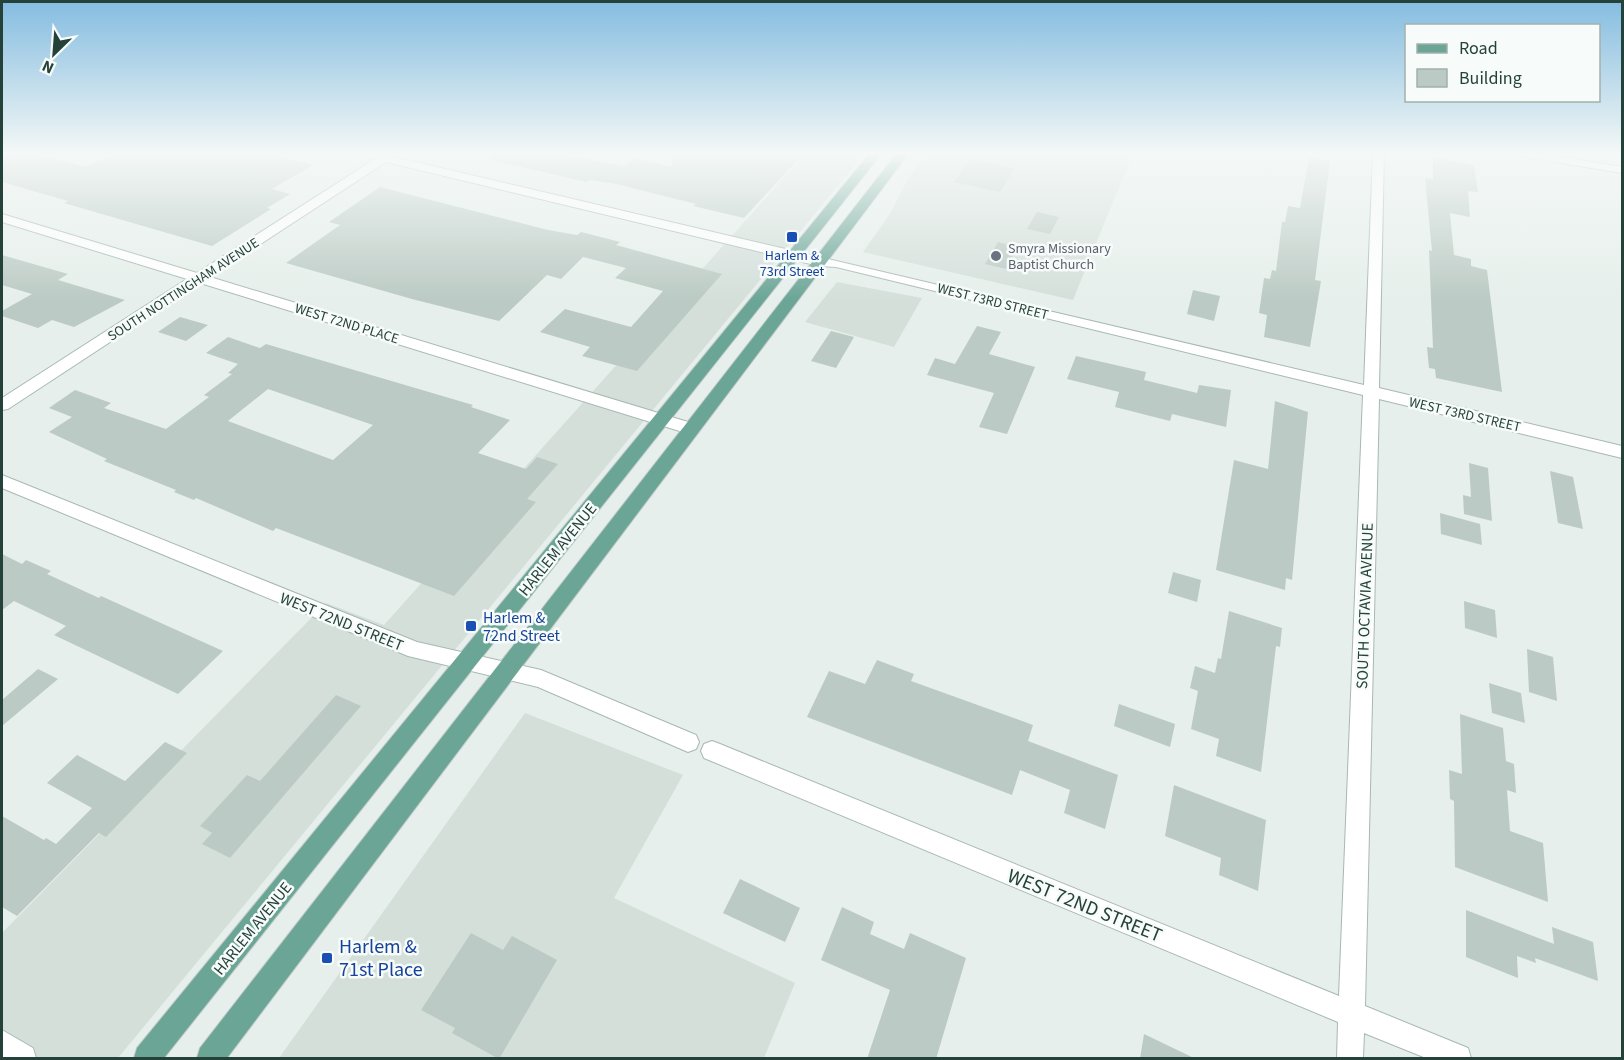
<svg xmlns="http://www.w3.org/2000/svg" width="1624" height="1060" font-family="'Source Sans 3',sans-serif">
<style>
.built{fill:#d4dfda}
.building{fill:#bbcac4;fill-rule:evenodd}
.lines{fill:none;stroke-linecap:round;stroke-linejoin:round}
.minor-casing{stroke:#a8b8b2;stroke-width:2}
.major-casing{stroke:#c2cac8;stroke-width:2}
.minor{fill:#fff;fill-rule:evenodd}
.major{fill:#6aa596;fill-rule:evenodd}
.transit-dot{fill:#1a4fb4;stroke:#f7fbf9;stroke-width:2}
.worship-dot{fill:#6b7280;stroke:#f7fbf9;stroke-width:2}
.labels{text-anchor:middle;stroke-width:5;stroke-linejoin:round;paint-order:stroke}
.far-worship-label{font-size:14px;fill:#5b616d;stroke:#f7fbf9;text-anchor:start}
.far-transit-label{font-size:14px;fill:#164399;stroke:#f7fbf9}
.far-street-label{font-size:14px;fill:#24423a;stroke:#f7fbf9}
.street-label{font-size:16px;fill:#24423a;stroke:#f7fbf9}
.transit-label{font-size:16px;fill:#164399;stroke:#f7fbf9;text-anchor:start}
.near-street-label{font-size:20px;fill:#24423a;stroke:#f7fbf9}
.near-transit-label{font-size:20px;fill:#164399;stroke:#f7fbf9;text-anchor:start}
</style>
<rect width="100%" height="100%" fill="#e6efeb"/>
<!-- built -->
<g class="built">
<path d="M 806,153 L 865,153 L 118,1058 L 2,1058 L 2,933 L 326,603 L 384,625 Z"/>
<path d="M 926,153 L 1133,153 L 1073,300 L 863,252 L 890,214 L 908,179 Z"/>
<path d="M 837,282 L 922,298 L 894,347 L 805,322 Z"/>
<path d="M 525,713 L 683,775 L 614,898 L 795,983 L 764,1058 L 279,1058 Z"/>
</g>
<!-- building -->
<g class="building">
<path d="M 18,153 L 30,153 L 86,167 L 115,153 L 264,153 L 313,165 L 272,189 L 290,194 L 267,208 L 271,209 L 212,246 L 64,203 L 68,201 L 2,182 L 2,160 Z"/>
<path d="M 491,153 L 554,153 L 624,166 L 634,158 L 672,167 L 673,153 L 804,153 L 744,218 L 693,206 L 696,204 L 617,184 L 590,180 L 587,182 L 490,160 Z"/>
<path d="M 1309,157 L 1330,161 L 1315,280 L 1321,281 L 1310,347 L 1264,337 L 1267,315 L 1259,313 L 1264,278 L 1270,279 L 1272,270 L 1276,271 L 1282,222 L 1285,222 L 1288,206 L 1300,208 Z"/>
<path d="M 1433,157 L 1474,165 L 1478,192 L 1468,191 L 1470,217 L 1450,213 L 1454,255 L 1471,259 L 1471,266 L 1487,270 L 1502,392 L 1436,378 L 1435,369 L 1429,368 L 1427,347 L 1433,348 L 1429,250 L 1432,251 L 1425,178 L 1433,179 Z"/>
<path d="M 970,159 L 1015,168 L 1000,192 L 954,182 Z"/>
<path d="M 380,187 L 548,230 L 577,235 L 581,232 L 620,242 L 616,245 L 722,274 L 637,371 L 582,356 L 590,347 L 540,332 L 565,309 L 631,327 L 663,291 L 615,278 L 626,268 L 583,257 L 561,279 L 547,275 L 499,321 L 412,299 L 286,263 L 340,225 L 329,222 Z"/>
<path d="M 1037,212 L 1059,217 L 1050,234 L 1027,229 Z"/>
<path d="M 998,242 L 1017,247 L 1006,269 L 985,264 Z"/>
<path d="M 2,255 L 68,274 L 58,280 L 125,300 L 74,327 L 52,320 L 38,328 L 2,316 L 2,311 L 32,294 L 2,285 Z"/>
<path d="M 1193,290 L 1220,296 L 1214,321 L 1187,314 Z"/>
<path d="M 180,317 L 208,325 L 186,341 L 158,332 Z"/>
<path d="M 977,326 L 1001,332 L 989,354 L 1035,367 L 1007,434 L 979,427 L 994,393 L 927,375 L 935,358 L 955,364 Z"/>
<path d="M 831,331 L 854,337 L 836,368 L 811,361 Z"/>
<path d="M 228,337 L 260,348 L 266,344 L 473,405 L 471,407 L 510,420 L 478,453 L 526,469 L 537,457 L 558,464 L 527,499 L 536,502 L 454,596 L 276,528 L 273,531 L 196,498 L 194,500 L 174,492 L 176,490 L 104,461 L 107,459 L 49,432 L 72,417 L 49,408 L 75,390 L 111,403 L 104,408 L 166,429 L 209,397 L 204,395 L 232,374 L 228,373 L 238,364 L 206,353 ZM 268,389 L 297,399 L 373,425 L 333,460 L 228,421 Z"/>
<path d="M 1076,356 L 1146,372 L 1144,380 L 1197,393 L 1199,385 L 1231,390 L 1226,427 L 1172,414 L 1170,421 L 1115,407 L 1119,392 L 1067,379 Z"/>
<path d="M 1275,401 L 1308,412 L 1292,580 L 1286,578 L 1285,590 L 1216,570 L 1234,460 L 1268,469 Z"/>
<path d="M 1469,463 L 1488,468 L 1492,521 L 1464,514 L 1463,495 L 1471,497 Z"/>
<path d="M 1550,471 L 1573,477 L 1583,529 L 1558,523 Z"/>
<path d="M 1440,513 L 1480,524 L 1482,545 L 1441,534 Z"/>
<path d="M 2,554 L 22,564 L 26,560 L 51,571 L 47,574 L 99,598 L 101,596 L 223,651 L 178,694 L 54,635 L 66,626 L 14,601 L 2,610 Z"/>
<path d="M 1173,572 L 1201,580 L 1197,602 L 1168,593 Z"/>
<path d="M 1464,601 L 1495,610 L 1497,638 L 1465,628 Z"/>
<path d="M 1229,611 L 1282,628 L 1280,647 L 1276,646 L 1261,772 L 1216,756 L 1219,739 L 1191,729 L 1198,691 L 1190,688 L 1195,666 L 1215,673 L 1218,658 L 1221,659 Z"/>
<path d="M 1527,649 L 1553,657 L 1557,701 L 1529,692 Z"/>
<path d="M 877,660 L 914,674 L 911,681 L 1033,725 L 1028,741 L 1118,775 L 1105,829 L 1064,813 L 1070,790 L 1020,770 L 1012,795 L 807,717 L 829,671 L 865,684 Z"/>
<path d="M 38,669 L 58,679 L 2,726 L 2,700 Z"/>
<path d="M 1489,683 L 1521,693 L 1525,723 L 1492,713 Z"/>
<path d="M 336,695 L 361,706 L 230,858 L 202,844 L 212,833 L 200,826 L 247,775 L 260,781 Z"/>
<path d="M 1119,704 L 1175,724 L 1170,747 L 1114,726 Z"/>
<path d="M 1460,714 L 1503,728 L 1506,761 L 1514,764 L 1516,793 L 1507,790 L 1510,831 L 1543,843 L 1548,902 L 1455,867 L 1454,801 L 1450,799 L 1449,770 L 1462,774 Z"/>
<path d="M 165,742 L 187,753 L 106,837 L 99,833 L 17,916 L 2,907 L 2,816 L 44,840 L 46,838 L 56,844 L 92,808 L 47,783 L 77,755 L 125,781 Z"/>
<path d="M 1174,785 L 1266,820 L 1258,891 L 1219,875 L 1221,858 L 1165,836 Z"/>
<path d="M 740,879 L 800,908 L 785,942 L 723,913 Z"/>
<path d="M 842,907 L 874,922 L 870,934 L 904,949 L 910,933 L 966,958 L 936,1059 L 867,1059 L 890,990 L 821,960 Z"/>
<path d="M 1466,910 L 1554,944 L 1552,927 L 1593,942 L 1598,981 L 1535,958 L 1536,963 L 1517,956 L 1518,978 L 1466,957 Z"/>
<path d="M 471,933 L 503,950 L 512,936 L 557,960 L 499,1059 L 452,1033 L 455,1028 L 421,1010 Z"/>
<path d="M 1144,1034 L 1196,1059 L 1140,1059 Z"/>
</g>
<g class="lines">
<defs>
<g id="minor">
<path d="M 357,153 L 396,153 L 394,157 L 1364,385 L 1373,153 L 1384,153 L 1379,388 L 1622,446 L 1622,458 L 1379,399 L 1365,1006 L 1468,1048 L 1471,1058 L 1426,1058 L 1364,1033 L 1363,1058 L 1337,1058 L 1338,1022 L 704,758 L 701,751 L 704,744 L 712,741 L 720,744 L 1339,996 L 1363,395 L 836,267 L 819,266 L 386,162 L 210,277 L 698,425 L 700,429 L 698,433 L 686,433 L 200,283 L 8,409 L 2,410 L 2,398 L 187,279 L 2,222 L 2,214 L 197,273 L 375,159 Z"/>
<path d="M 1514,153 L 1538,153 L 1622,167 L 1622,173 L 1520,156 Z"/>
<path d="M 2,475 L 417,642 L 541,670 L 696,735 L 699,742 L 696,749 L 688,752 L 538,687 L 408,656 L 2,488 Z"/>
<path d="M 2,1030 L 33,1048 L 36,1058 L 2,1058 Z"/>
</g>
<g id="major">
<path d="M 870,153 L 882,153 L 164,1058 L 134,1058 L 137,1048 Z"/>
<path d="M 897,153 L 909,153 L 227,1058 L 197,1058 L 200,1048 Z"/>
</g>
</defs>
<!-- minor casing -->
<use href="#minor" class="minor-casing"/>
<!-- major casing -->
<use href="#major" class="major-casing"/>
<!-- minor -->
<use href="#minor" class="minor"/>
<!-- major -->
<use href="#major" class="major"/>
</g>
<!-- sky -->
<linearGradient id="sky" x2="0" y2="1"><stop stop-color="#84bce0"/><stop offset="0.51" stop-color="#f4f8f6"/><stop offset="1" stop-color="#f4f8f6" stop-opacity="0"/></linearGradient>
<rect width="1624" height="301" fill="url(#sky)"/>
<!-- markers -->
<g class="transit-dot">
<rect x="786" y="231" width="12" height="12" rx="3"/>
<rect x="465" y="620" width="12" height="12" rx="3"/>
<rect x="321" y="952" width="12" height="12" rx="3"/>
</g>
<circle class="worship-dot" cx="996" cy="256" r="6"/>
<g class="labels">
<!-- far-worship labels -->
<g class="far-worship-label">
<text x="1008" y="253">Smyra Missionary<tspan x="1008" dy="16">Baptist Church</tspan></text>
</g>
<!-- far-transit labels -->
<g class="far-transit-label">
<text x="792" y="260">Harlem &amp;<tspan x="792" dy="16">73rd Street</tspan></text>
</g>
<!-- far-street labels -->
<g class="far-street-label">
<text transform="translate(183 289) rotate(-33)" y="5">SOUTH NOTTINGHAM AVENUE</text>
<text transform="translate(993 301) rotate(14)" y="5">WEST 73RD STREET</text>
<text transform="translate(347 323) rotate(17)" y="5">WEST 72ND PLACE</text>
<text transform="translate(1465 414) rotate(13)" y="5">WEST 73RD STREET</text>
</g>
<!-- street labels -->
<g class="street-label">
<text transform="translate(557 549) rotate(-51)" y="6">HARLEM AVENUE</text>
<text transform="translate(1364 606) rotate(-88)" y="6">SOUTH OCTAVIA AVENUE</text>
<text transform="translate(342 621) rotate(22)" y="6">WEST 72ND STREET</text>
<text transform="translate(252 928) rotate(-51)" y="6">HARLEM AVENUE</text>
</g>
<!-- transit labels -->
<g class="transit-label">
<text x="483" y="623">Harlem &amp;<tspan x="483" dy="18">72nd Street</tspan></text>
</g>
<!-- near-street labels -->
<g class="near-street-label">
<text transform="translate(1085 905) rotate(22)" y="7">WEST 72ND STREET</text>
</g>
<!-- near-transit labels -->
<g class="near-transit-label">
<text x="339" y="953">Harlem &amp;<tspan x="339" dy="23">71st Place</tspan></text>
</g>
</g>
<!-- border -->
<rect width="1624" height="1060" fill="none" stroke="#24423a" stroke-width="6"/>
<!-- legend -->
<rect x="1405" y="24" width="195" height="78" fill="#f7fbf9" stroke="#a3b1ad" stroke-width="1.5"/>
<rect x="1417" y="44" width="30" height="9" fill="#6aa596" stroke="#a3b1ad" stroke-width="1.5"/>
<text x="1459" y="54" font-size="18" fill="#24423a">Road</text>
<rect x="1417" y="69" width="30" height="18" fill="#bbcac4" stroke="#a3b1ad" stroke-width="1.5"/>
<text x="1459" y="84" font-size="18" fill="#24423a">Building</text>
<!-- north arrow -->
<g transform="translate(54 54) rotate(205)" stroke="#f7fbf9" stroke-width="4.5" paint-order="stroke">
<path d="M0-4.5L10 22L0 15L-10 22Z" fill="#24423a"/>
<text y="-9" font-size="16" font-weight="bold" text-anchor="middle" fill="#24423a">N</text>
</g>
</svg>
